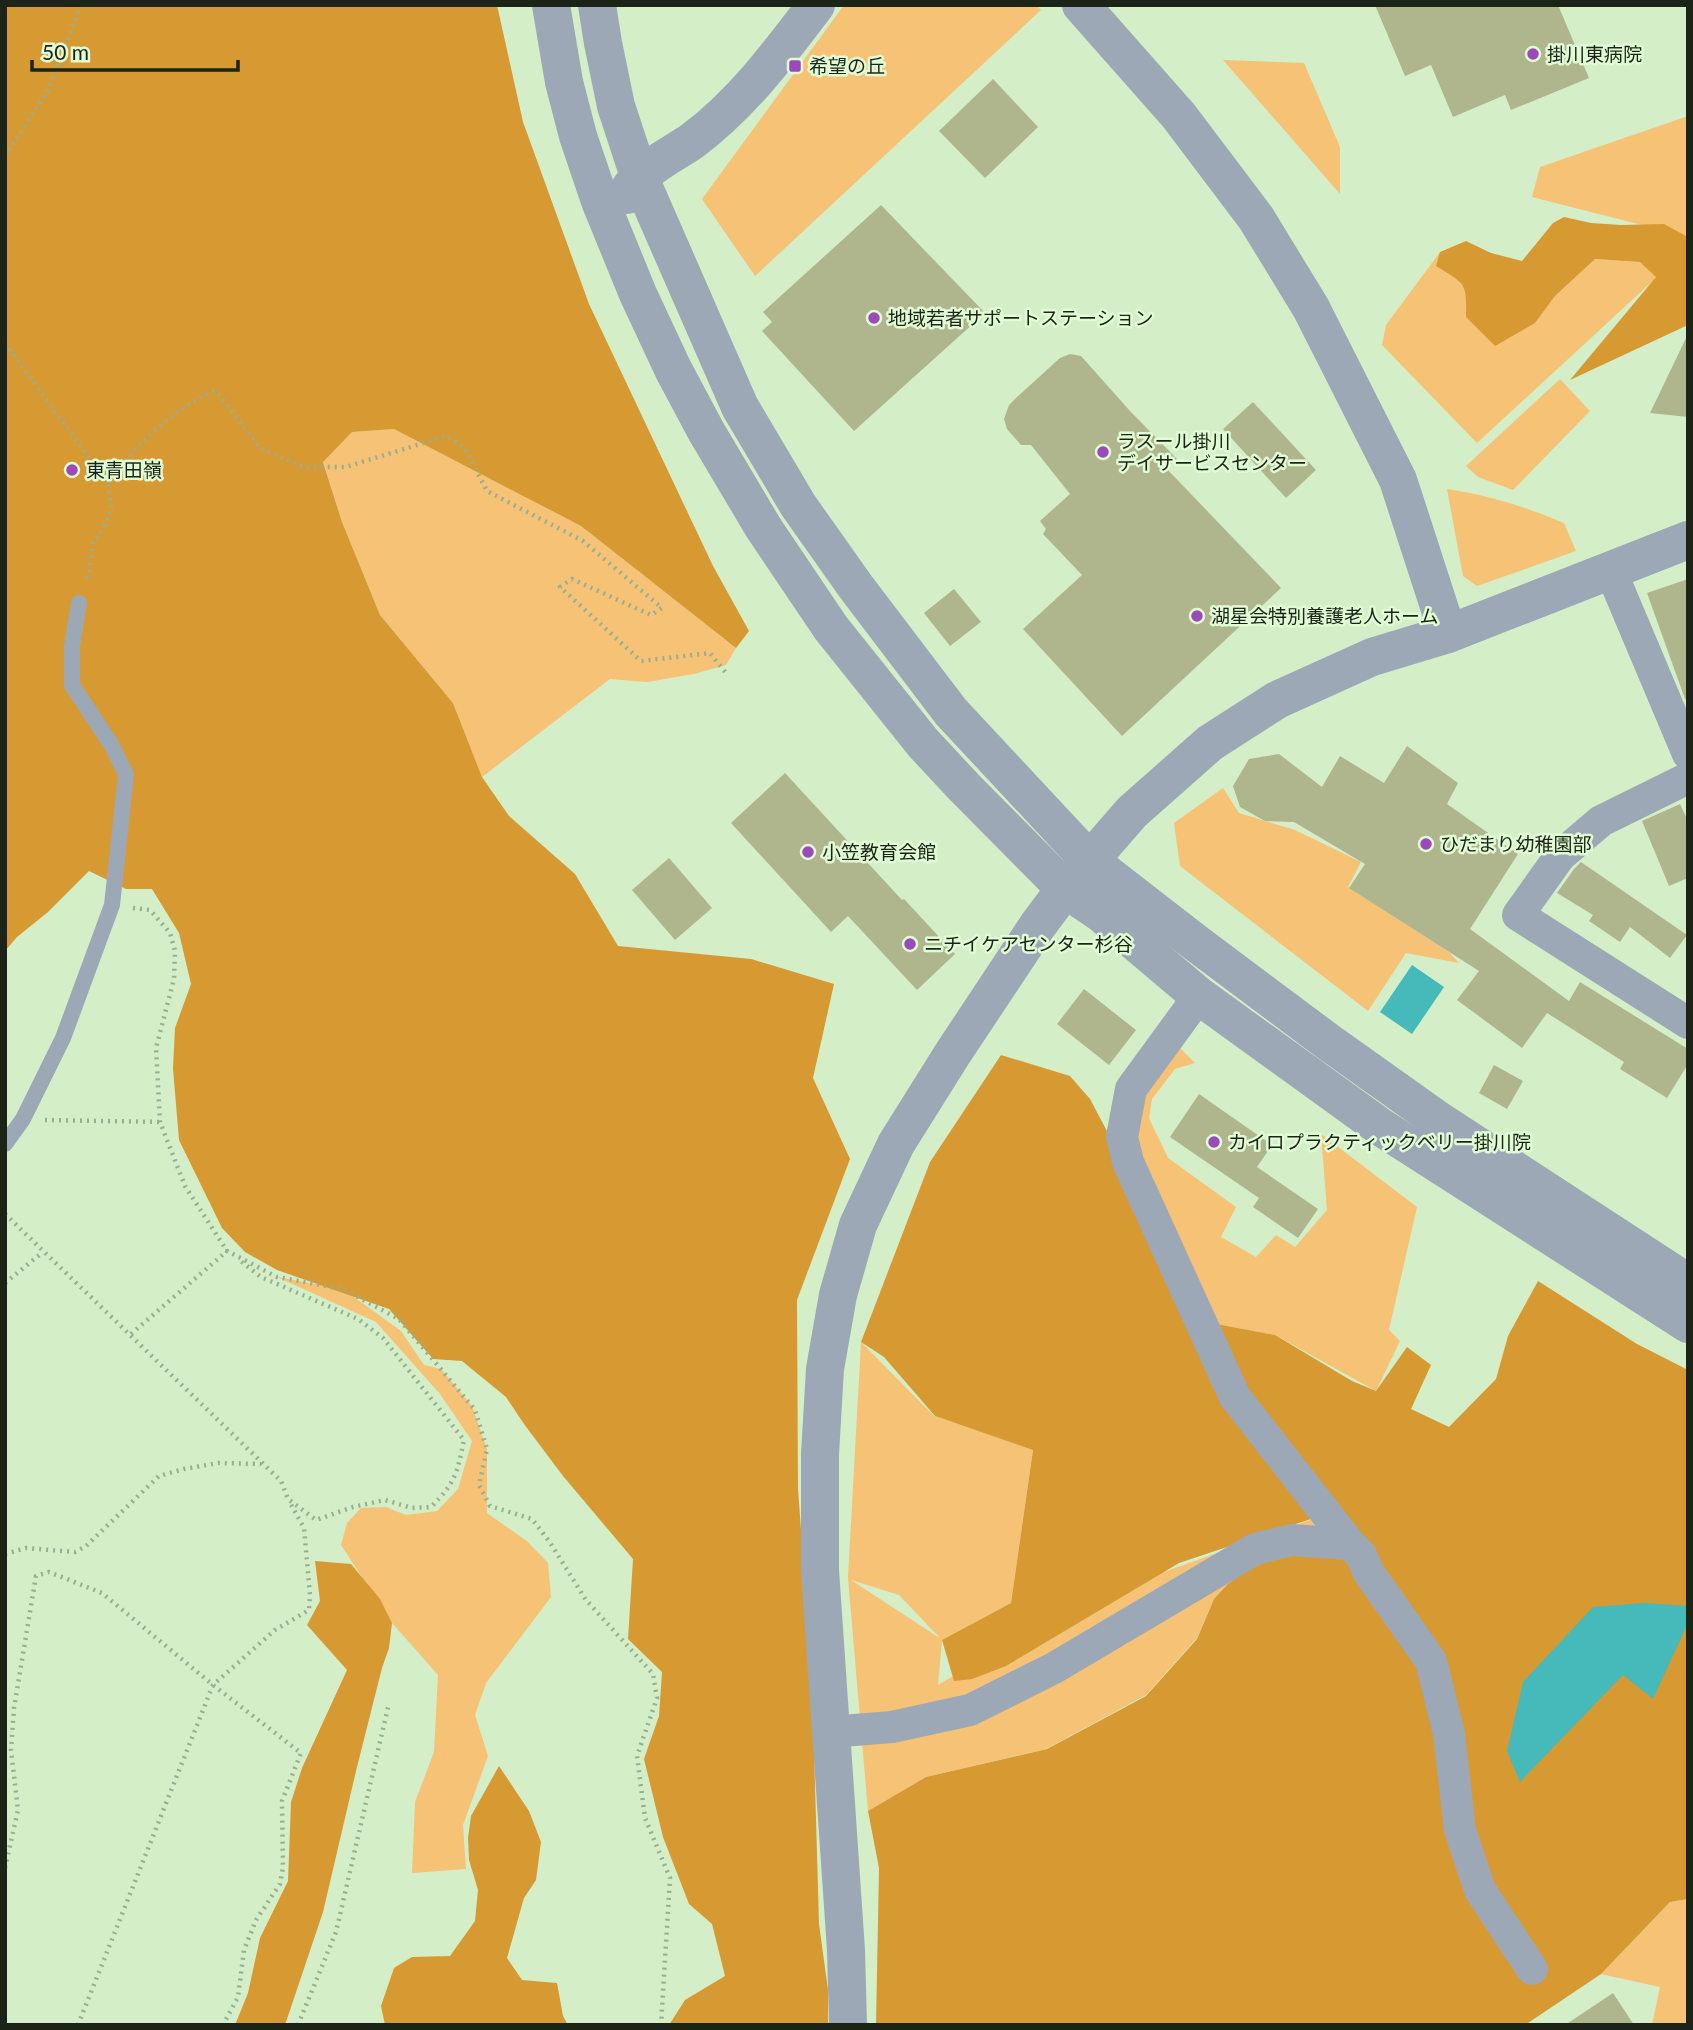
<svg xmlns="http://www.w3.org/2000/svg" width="1693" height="2030" font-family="Lato,'Noto Sans JP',sans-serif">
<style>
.green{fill:#f6c276;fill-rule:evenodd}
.forest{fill:#d79931}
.water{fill:#46b9ba}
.building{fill:#afb68d}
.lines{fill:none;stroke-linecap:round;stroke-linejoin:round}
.path{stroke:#99ae90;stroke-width:4.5;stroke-dasharray:2 5;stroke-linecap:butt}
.service{stroke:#9da8b7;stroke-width:16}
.minor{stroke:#9da8b7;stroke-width:32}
.tertiary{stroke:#9da8b7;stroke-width:38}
.poi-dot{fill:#9b4ab9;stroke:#e1fbd5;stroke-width:2.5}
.labels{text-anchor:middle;stroke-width:5;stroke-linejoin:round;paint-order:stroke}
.poi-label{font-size:19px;fill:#1b2416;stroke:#e1fbd5;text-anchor:start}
</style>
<rect width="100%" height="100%" fill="#d4eec8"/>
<!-- green -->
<g class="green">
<path d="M 844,5 L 1036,5 L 1041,10 L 755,276 L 702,199 Z"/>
<path d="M 1223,60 L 1304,63 L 1340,147 L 1340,194 Z"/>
<path d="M 1688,116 L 1688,239 L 1685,236 L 1532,197 L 1540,167 Z"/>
<path d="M 1440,252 L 1467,293 L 1467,317 L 1535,323 L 1555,296 L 1595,259 L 1640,262 L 1657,277 L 1477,443 L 1382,345 L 1386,325 Z"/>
<path d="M 1560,379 L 1590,411 L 1513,490 L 1478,477 L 1466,466 Z"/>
<path d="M 394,429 L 581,526 L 736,648 L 726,665 L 694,674 L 647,682 L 610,679 L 482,777 L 453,703 L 380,615 L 342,522 L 323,461 L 352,432 Z"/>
<path d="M 1447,489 C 1488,495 1526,507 1564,523 L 1576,551 L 1477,586 L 1463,576 Z"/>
<path d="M 1223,788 L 1239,813 L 1295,830 L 1361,862 L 1348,887 L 1449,952 L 1459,963 L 1406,953 L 1368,1011 L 1180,866 L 1174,823 Z"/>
<path d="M 1176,1044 L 1195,1063 L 1175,1069 L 1152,1099 L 1149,1118 L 1168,1158 L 1236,1207 L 1221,1237 L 1256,1257 L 1276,1235 L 1295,1247 L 1327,1210 L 1321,1134 L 1417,1207 L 1389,1330 L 1400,1341 L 1376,1391 L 1275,1335 L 1201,1321 L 1178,1270 L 1153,1178 L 1133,1146 L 1144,1072 Z"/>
<path d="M 277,1277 L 343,1289 L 401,1331 L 424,1365 L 441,1369 L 472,1406 L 487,1449 L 487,1513 L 528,1542 L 548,1563 L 551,1597 L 486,1683 L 475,1715 L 488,1756 L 463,1825 L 466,1869 L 412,1873 L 415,1802 L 434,1752 L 438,1675 L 392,1623 L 341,1545 L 347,1523 L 361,1508 L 386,1507 L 406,1515 L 437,1511 L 458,1489 L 472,1441 L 440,1394 L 376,1322 Z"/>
<path d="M 861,1342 L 934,1416 L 1033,1449 L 1011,1603 L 942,1640 L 938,1685 L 978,1661 L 1036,1648 L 1161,1573 L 1327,1514 L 1319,1542 L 1214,1599 L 1197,1638 L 1146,1695 L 1046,1749 L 926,1777 L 868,1811 L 848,1578 ZM 851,1580 L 899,1595 L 939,1637 L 938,1637 Z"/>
<path d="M 1688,1899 L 1688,2025 L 1652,2025 L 1660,1987 L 1601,1974 L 1670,1902 Z"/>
</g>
<!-- forest -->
<g class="forest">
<path d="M 5,5 L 497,5 L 523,122 L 589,304 L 713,566 L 749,631 L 736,648 L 581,526 L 394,429 L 352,432 L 323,462 L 342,522 L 380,615 L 453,703 L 482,777 L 509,816 L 575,874 L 618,946 L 751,959 L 834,984 L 813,1078 L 850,1159 L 797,1300 L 798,1489 L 812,1679 L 819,1924 L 828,1990 L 828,2025 L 669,2025 L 685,2000 L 725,1976 L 712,1924 L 689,1904 L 663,1837 L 644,1759 L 659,1716 L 662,1672 L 628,1639 L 633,1559 L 563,1476 L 524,1424 L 506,1397 L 462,1361 L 433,1359 L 389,1309 L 277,1270 L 245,1252 L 222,1228 L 179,1140 L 173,1069 L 175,1028 L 191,984 L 179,933 L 152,889 L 126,889 L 89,871 L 48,912 L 17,937 L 5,951 Z"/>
<path d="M 1564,217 L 1591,223 L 1621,225 L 1664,224 L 1686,236 L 1688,239 L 1688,325 L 1570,380 L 1656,277 L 1640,262 L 1595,259 L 1555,296 L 1535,323 L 1495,346 L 1466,317 C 1467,282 1465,284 1436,266 L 1440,252 L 1466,241 L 1491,253 L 1522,261 L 1553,223 Z"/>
<path d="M 1001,1055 L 1070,1076 L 1090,1099 L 1161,1233 L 1201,1321 L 1275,1335 L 1352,1381 L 1376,1391 L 1407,1347 L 1431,1365 L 1411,1409 L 1449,1427 L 1496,1379 L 1508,1336 L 1538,1281 L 1637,1344 L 1688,1370 L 1688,1899 L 1670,1902 L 1601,1974 L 1525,2025 L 1269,2025 L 1242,2023 L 1240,2025 L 876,2025 L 879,1868 L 868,1811 L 926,1777 L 1047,1749 L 1146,1696 L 1197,1639 L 1214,1599 L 1228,1584 L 1264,1559 L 1312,1547 L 1326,1514 L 1179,1563 L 1006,1666 L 972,1679 L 954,1681 L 942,1640 L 1011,1603 L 1033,1450 L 935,1416 L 884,1357 L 861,1342 L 930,1162 Z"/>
<path d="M 315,1561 L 351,1564 L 380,1599 L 392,1623 L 389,1648 L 382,1668 L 356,1771 L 323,1912 L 285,2025 L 235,2025 L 248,1993 L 260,1938 L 288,1881 L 291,1802 L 302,1768 L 347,1670 L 307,1625 L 320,1601 Z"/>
<path d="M 499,1766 L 529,1811 L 541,1842 L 536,1880 L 524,1898 L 507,1958 L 522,1980 L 557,1983 L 563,2016 L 568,2025 L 385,2025 L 381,2006 L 394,1968 L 412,1957 L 450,1956 L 475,1921 L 478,1890 L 469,1860 L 468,1838 L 471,1816 Z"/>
</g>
<!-- water -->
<g class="water">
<path d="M 1412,965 L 1444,987 L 1412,1034 L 1380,1012 Z"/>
<path d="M 1645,1603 L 1688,1606 L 1688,1623 L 1653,1699 L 1623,1675 L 1520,1782 L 1507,1751 L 1523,1682 L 1593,1607 Z"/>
</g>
<!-- building -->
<g class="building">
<path d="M 1375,5 L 1558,5 L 1589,78 L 1511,110 L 1505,95 L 1453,117 L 1431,65 L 1405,76 Z"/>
<path d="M 993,79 L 1038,127 L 985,178 L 939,131 Z"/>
<path d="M 881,205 L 985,313 L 854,431 L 762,331 L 772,322 L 763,312 Z"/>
<path d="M 1688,334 L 1688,417 L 1650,413 Z"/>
<path d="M 1070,354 L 1081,356 L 1130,411 L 1177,459 L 1166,468 L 1281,588 L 1122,736 L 1023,629 L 1082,575 L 1043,534 L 1046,529 L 1040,521 L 1070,494 L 1031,445 L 1021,445 L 1007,429 L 1004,419 L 1009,405 L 1016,398 L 1060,358 Z"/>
<path d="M 1253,402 L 1316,470 L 1286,498 L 1223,429 Z"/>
<path d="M 1688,579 L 1688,699 L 1685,699 L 1647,593 Z"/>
<path d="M 954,589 L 981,622 L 950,646 L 924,613 Z"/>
<path d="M 1407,746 L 1458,783 L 1447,804 L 1518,854 L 1470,929 L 1569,1001 L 1580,982 L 1688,1049 L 1688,1064 L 1667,1098 L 1620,1069 L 1624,1062 L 1547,1013 L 1522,1048 L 1457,1000 L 1479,971 L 1349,888 L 1365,864 L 1294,822 L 1265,821 L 1240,807 L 1233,786 L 1249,759 L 1279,754 L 1322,787 L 1340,756 L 1384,783 Z"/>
<path d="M 785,773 L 902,900 L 904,899 L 955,954 L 917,990 L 848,916 L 831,932 L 731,823 Z"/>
<path d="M 1680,804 L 1688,821 L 1688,878 L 1669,886 L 1642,821 Z"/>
<path d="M 669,858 L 712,908 L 675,940 L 632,890 Z"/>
<path d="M 1581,862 L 1687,935 L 1670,958 L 1630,927 L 1620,942 L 1589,921 L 1593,915 L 1557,893 L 1574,869 Z"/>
<path d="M 1084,989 L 1136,1030 L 1109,1065 L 1057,1024 Z"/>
<path d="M 1494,1065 L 1523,1081 L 1507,1109 L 1479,1093 Z"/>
<path d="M 1199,1094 L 1272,1145 L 1257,1167 L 1318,1209 L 1298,1238 L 1253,1207 L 1259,1198 L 1170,1137 Z"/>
<path d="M 1613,1993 L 1634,2025 L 1565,2025 Z"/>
</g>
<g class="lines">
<!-- path -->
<g class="path">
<path d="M 5,156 L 48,91 L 81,5"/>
<path d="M 5,343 L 107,482 L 112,508 L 103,529 L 93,543 L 89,571 L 86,583"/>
<path d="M 107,482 C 136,446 172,409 214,391 L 221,397 L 261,449 L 304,467 L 346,467 L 446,436 L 464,447 L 487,491 L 583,541 L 662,608 L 651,615 L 572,579 L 560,587 L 641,661 L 710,653 L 726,673"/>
<path d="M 133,908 L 150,910 L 170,933 L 175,951 L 174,979 L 156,1048 L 160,1122 L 185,1186 L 227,1251 L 277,1277 L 343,1289 L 399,1319 L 475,1410 L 487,1449 L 479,1485 L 490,1506 L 532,1519 L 549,1541 L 586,1600 L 653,1674 L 657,1698 L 637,1756 L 645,1818 L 670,1878 L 661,2025"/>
<path d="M 45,1120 L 160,1122"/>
<path d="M 5,1214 L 281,1481 L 288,1499 L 316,1520 L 353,1507 L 385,1500 L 412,1508 L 431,1507 C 456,1482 457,1473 464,1440 L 383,1338 L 358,1319 L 261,1277 L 238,1259"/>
<path d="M 5,1283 L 43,1252"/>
<path d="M 131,1334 L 227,1251 L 228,1252"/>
<path d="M 5,1554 L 26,1548 L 75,1552 L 86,1546 L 159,1476 L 184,1469 L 218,1463 L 261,1464"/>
<path d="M 5,1868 L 18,1810 L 11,1750 L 14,1708 L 36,1576 L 49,1572 L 102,1593 L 213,1685 L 301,1753 L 282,1801 L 283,1867 L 280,1884 L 256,1920 L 244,1950 L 238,1997 L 223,2025"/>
<path d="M 78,2025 L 213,1685 L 275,1630 L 309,1610 L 310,1595 L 304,1528 L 289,1501"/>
<path d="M 298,2025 L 336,1932 L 389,1703"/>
</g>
<!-- service -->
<path class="service" d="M 5,1144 L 23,1119 L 63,1038 L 112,905 L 126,774 L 111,744 L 72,685 L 72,646 L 79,603"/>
<!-- minor -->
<g class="minor">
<path d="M 1610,569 L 1688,754"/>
<path d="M 1688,778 L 1601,821 L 1560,856 L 1518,915 L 1688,1023"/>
<path d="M 1199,996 L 1131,1089 L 1122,1137 L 1128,1162 L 1235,1397 L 1350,1544"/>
<path d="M 830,1732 L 892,1727 L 970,1710 L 1054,1668 L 1255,1549 L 1292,1540 L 1350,1544 L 1361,1555 L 1369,1573 L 1431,1661 L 1449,1734 L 1460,1830 L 1480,1890 L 1532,1969"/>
</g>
<!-- tertiary -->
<g class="tertiary">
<path d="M 551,5 L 564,82 L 578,136 L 600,201 L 638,294 L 673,369 L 706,431 L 763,527 L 831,628 L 923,743 L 964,787 L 1065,889 L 1102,914 L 1199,996 L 1379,1126 L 1688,1324"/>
<path d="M 597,5 L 603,43 L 616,106 L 639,176 L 740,407 L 798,505 L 856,587 L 951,712 L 1089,860 L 1196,943 L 1327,1041 L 1438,1120 L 1688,1283"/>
<path d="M 1081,5 L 1179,116 L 1256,218 L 1311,308 L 1398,480 L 1448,634"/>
<path d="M 627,195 C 633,173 674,154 692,141 C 741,105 779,54 816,5"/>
<path d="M 848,2025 L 846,1950 L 820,1570 L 820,1454 L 825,1369 L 838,1295 L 858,1225 L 896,1144 L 953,1053 L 1038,925 L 1065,889 L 1132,812 L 1210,743 L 1277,700 L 1372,657 L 1448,634 L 1688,540"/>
</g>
</g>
<!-- markers -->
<g class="poi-dot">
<circle cx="1533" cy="54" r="7"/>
<rect x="788" y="59" width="14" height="14" rx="3.5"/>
<circle cx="874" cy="318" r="7"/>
<circle cx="1103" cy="452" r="7"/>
<circle cx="72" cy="470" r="7"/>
<circle cx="1197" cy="616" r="7"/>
<circle cx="1426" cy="844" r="7"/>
<circle cx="808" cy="852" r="7"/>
<circle cx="910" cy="944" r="7"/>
<circle cx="1214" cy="1142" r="7"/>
</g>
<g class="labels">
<!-- poi labels -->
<g class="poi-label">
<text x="1547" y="61">掛川東病院</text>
<text x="809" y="73">希望の丘</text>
<text x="888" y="325">地域若者サポートステーション</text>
<text x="1117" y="448">ラスール掛川<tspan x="1117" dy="22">デイサービスセンター</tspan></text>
<text x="86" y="477">東青田嶺</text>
<text x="1211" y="623">湖星会特別養護老人ホーム</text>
<text x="1440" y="851">ひだまり幼稚園部</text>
<text x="822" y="859">小笠教育会館</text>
<text x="924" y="951">ニチイケアセンター杉谷</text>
<text x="1228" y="1149">カイロプラクティックベリー掛川院</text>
</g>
</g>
<!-- border -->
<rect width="1693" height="2030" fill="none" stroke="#1b2416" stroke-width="14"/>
<!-- scale -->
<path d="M32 60v10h206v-10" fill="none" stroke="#1b2416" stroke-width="3.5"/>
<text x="42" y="60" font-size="21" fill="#1b2416" stroke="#e1fbd5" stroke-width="5" paint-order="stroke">50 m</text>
</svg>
